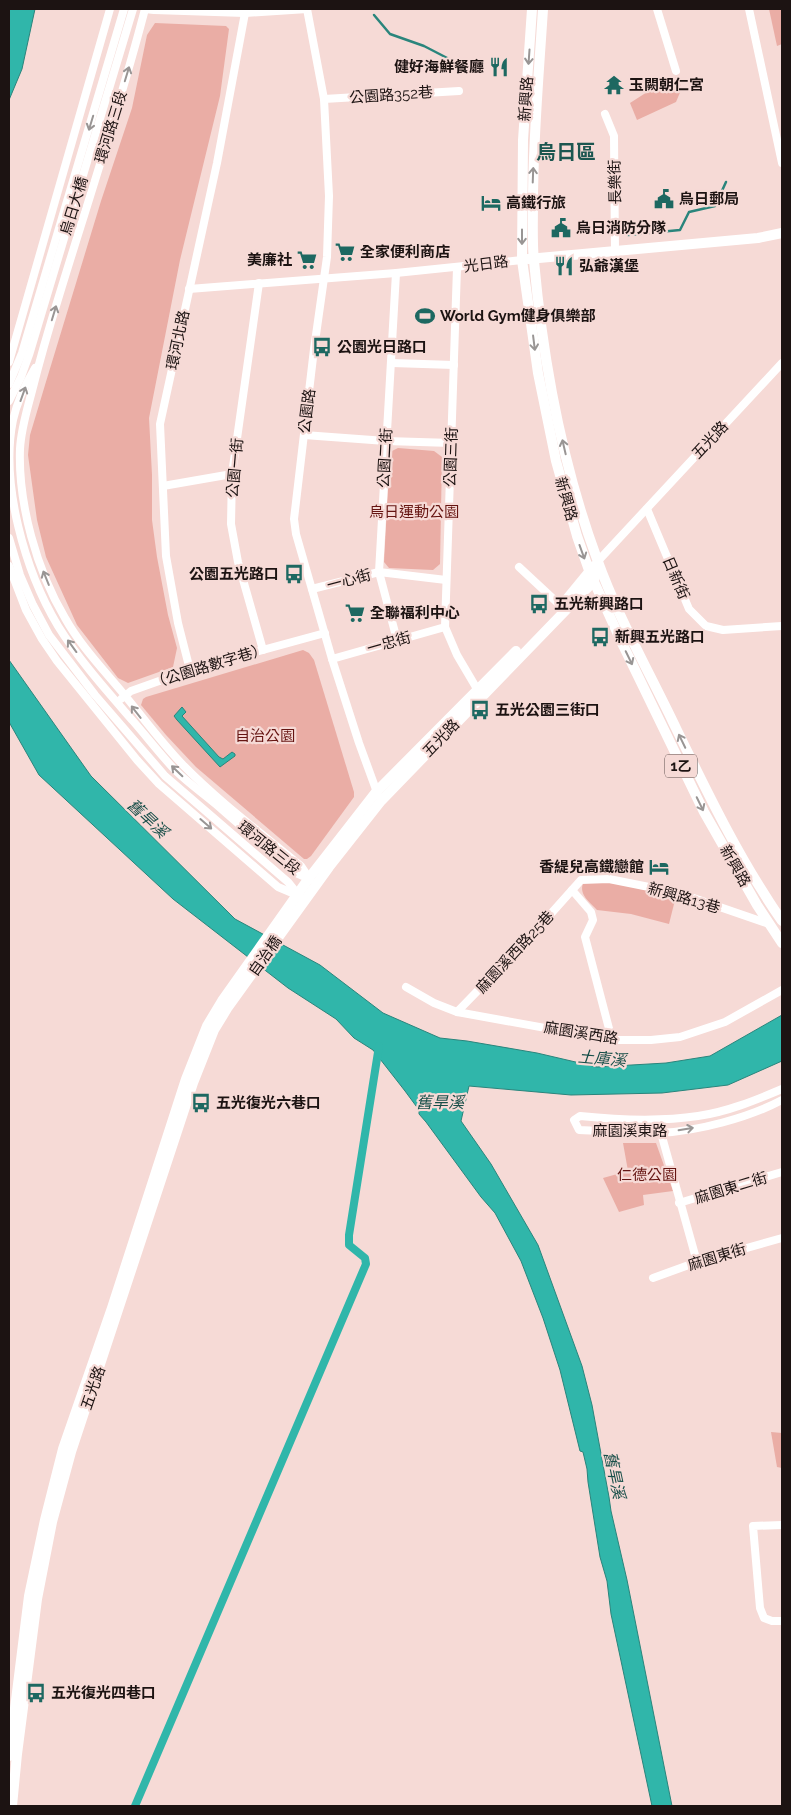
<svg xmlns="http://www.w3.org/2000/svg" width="791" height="1815" font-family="Raleway,'Noto Sans TC',sans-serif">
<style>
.green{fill:#eaada5}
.water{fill:#30b6aa;stroke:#2a857c}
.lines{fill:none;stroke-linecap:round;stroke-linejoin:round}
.stream{stroke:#2a857c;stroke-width:2.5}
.canal{stroke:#30b6aa;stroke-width:8}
.minor{stroke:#fff;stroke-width:8}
.major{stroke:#fff;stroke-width:10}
.oneway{stroke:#999594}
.labels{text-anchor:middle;stroke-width:4.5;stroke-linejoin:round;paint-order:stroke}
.shield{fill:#f6dad6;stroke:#5d4f4d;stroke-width:1}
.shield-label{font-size:14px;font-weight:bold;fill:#1c1312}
.poi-label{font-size:15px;font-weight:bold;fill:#1c1312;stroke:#f6dad6;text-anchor:start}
.street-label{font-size:15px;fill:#1c1312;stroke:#f6dad6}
.park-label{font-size:15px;fill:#661512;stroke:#f6dad6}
.water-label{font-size:16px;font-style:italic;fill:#184f49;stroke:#f6dad6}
.district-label{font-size:20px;font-weight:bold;fill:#1c5650;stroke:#f6dad6}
</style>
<rect width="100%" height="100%" fill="#f6dad6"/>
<!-- green -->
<g class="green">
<path d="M 769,9 L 782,9 L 782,44 L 777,46 Z"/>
<path d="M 155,23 L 226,26 L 229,29 L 220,96 L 180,260 L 149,418 L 152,475 L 152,520 L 157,557 L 168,615 L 177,648 L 173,667 L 128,683 L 118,678 L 77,625 L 46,557 L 37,520 L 28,455 L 30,435 L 45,385 L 101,201 L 132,108 L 147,35 Z"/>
<path d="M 679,76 L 681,90 L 676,102 L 637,120 L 630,103 L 666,80 Z"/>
<path d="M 398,448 L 434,451 L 442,457 L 440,564 L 433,570 L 389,568 L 384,562 L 390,452 Z"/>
<path d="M 303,650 L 309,653 L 314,660 L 354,792 L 354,797 L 311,856 L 307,859 L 304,859 L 196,767 L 166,735 L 141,705 L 143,699 L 146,697 Z"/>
<path d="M 604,881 L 676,896 L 669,924 L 631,914 L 597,910 C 589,901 579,895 583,883 Z"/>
<path d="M 623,1143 L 656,1143 L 673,1191 L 643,1195 L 644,1205 L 619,1212 L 603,1178 L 628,1171 Z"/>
<path d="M 771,1432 L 782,1433 L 782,1468 L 777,1467 Z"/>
</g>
<!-- water -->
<g class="water">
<path d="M 9,9 L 35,9 L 22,69 L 9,100 Z"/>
<path d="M 9,660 L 91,776 L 235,919 L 320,965 L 383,1013 L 440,1038 L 467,1041 L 537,1053 L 597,1067 L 666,1063 L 710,1056 L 782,1015 L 782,1061 L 728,1085 L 662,1093 L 571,1095 L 469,1086 L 461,1121 L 491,1164 L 538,1245 L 582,1366 L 592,1405 L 609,1497 L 611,1511 L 627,1580 L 672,1806 L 652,1806 L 611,1614 L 607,1581 L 600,1557 L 588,1482 L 587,1469 L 583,1452 L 580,1451 L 560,1370 L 543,1318 L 521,1261 L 495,1213 L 481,1197 L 426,1122 L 419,1114 L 419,1110 L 405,1091 L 373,1050 L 354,1038 L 336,1019 L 288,988 L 173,899 L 39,775 L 9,722 Z"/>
<path d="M 182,707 L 186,712 L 182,716 L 219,757 L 223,759 L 232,752 L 235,754 L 235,756 L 220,767 L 177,720 L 174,716 Z"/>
</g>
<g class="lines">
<!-- stream -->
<g class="stream">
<path d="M 374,15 L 390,34 L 424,46 L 453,61"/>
<path d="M 628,235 L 680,230 L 689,212 L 715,206 L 726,182"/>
</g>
<!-- canal -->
<path class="canal" d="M 135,1806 L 366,1264 L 365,1258 L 349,1245 L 349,1235 L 379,1046"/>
<!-- minor -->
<g class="minor">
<path d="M 145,9 C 120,106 88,201 59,296 C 49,328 40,359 32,391 C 27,410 21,429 20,449 C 18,504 37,571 65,618 C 80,645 102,668 122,692 C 142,716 160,741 182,764 C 218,801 261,833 301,866 L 309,878"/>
<path d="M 145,9 L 154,10 L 245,13 L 307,9"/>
<path d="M 307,9 L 324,99 L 329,196 L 327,257 L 314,349 L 294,519 L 296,534 L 332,659 L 359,743 L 378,795"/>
<path d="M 657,9 L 676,71"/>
<path d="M 749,9 L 782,163"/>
<path d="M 324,99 L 459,91"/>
<path d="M 605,114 L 614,136 L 615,251"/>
<path d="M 457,268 L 445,627 L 457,655 L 480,694"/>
<path d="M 396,273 L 379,572 L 397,640"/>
<path d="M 259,283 L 232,474 L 231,524 L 238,562 L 263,650"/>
<path d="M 189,289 L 396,273 L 522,260"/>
<path d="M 9,362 L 110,9"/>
<path d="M 392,363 L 454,365"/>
<path d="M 35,368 C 26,383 17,402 13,420 C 0,484 25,571 58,626 C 79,660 107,691 133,721 C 147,737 160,754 175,770 C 188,783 204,794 218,806 C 244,829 270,851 296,873 L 310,879"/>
<path d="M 9,384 L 22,353 L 124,9"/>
<path d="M 9,401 L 21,377 L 29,355 L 133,9"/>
<path d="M 304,435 L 386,441 L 452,443"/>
<path d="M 163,486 L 232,474"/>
<path d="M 647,509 L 689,609 L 706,626 L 723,630 L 782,626"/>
<path d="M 9,538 L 20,575 L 33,605 L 49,635 L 95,695 L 165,776 L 288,882 L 300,897"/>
<path d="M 598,561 L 782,363"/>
<path d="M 9,566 L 26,610 L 42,639 L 57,661 L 137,760 L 159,784 L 278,887 L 297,895"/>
<path d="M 519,567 L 561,606"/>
<path d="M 312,589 L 379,572 L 446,580"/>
<path d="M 332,659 L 445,627"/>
<path d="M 190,670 L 178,623 L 166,556 L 160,424 L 217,163 L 245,13"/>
<path d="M 121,699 L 131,691 L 190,670 L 325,633"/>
<path d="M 572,890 L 591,912 L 593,920 L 585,937 L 612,1040"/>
<path d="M 406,987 L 434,1003 L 457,1012 L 612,1040 L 651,1040 L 680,1037 L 725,1022 L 782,990"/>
<path d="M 457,1012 L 531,936 L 581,880 L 609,879 L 679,893 L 769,924"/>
<path d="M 782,1089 C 756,1100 727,1112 698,1116 C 659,1122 619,1120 580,1116 L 574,1120 L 579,1130 C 606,1131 633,1134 660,1133 C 698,1131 748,1118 782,1100"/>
<path d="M 660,1120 L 661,1133 L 697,1262"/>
<path d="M 679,1203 L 782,1172"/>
<path d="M 653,1278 L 697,1262 L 782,1238"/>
<path d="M 782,1525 L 753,1526 L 760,1608 L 764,1618 L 772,1621 L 782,1621"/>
</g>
<!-- major -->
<g class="major">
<path d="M 532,9 L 523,140 L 522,260 L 538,373 L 556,461 L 577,536 L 590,573 L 621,641 L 704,812 L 757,905 L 782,943"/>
<path d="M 543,9 C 539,73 533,138 533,202 C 533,222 532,242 534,261 C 543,361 562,464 597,559 C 617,615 647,668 673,722 C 706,790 739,859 782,921"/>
<path d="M 528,259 L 758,238 L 782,233"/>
<path d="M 562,605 L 594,566"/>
<path d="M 9,1756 L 29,1596 L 45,1520 L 63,1449 L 112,1308 L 186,1079 L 207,1026 L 222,1001 L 309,878 L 376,792 L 516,651"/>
<path d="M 12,1806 L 17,1754 L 37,1599 L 52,1522 L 71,1452 L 193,1083 L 214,1030 L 228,1007 L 329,867 L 381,801 L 594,581 L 598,561"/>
</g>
</g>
<!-- one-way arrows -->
<defs><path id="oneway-shaft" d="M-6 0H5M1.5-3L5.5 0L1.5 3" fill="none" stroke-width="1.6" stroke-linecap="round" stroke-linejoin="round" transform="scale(1.25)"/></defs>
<g class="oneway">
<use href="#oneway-shaft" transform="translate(529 57) rotate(94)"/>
<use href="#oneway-shaft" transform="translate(127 74) rotate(-73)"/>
<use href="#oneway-shaft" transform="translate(91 123) rotate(107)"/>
<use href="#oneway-shaft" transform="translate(533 175) rotate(-88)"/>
<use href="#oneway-shaft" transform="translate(522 237) rotate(90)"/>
<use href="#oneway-shaft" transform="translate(54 313) rotate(-73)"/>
<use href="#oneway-shaft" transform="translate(534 343) rotate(83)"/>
<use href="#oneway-shaft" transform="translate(23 394) rotate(-70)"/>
<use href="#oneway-shaft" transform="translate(564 447) rotate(-103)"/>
<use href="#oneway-shaft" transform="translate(582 552) rotate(70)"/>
<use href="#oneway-shaft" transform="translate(46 578) rotate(-112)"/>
<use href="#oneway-shaft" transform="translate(72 646) rotate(-126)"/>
<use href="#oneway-shaft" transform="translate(629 658) rotate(64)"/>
<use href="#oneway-shaft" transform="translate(136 712) rotate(-128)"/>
<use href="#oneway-shaft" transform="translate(682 741) rotate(-116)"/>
<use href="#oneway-shaft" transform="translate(177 771) rotate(-136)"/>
<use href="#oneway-shaft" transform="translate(700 804) rotate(64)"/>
<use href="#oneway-shaft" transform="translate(206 824) rotate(41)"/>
<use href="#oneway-shaft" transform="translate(686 1129) rotate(-9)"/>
</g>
<!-- icons -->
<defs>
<symbol id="restaurant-bare" viewBox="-9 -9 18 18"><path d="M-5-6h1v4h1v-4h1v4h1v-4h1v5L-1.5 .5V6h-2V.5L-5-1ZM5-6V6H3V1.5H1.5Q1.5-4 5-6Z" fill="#1d6861" stroke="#f6dad6" stroke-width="2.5" paint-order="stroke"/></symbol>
<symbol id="temple-bare" viewBox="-9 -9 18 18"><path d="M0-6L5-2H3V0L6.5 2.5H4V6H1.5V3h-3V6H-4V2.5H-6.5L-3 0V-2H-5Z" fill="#1d6861" stroke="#f6dad6" stroke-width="2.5" paint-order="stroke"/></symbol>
<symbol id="civic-bare" viewBox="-9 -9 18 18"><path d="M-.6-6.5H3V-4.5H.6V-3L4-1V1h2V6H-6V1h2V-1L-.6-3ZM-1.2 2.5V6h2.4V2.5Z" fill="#1d6861" stroke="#f6dad6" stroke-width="2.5" paint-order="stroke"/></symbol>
<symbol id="hotel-bare" viewBox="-9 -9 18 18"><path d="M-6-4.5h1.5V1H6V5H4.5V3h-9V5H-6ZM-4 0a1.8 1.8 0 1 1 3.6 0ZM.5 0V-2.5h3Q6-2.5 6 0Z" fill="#1d6861" stroke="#f6dad6" stroke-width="2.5" paint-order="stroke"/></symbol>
<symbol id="supermarket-bare" viewBox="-9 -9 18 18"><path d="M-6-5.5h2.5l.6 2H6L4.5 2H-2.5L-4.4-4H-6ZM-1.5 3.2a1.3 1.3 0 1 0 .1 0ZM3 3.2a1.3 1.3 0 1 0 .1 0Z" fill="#1d6861" stroke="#f6dad6" stroke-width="2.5" paint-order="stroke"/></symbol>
<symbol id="stadium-bare" viewBox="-9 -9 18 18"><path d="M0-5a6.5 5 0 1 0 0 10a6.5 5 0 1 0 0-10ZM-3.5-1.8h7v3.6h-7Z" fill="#1d6861" stroke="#f6dad6" stroke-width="2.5" paint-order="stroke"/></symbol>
<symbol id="bus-bare" viewBox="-9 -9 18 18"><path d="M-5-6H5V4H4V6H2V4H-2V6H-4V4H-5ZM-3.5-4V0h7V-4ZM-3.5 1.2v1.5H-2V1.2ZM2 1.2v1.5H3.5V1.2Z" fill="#1d6861" stroke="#f6dad6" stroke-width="2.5" paint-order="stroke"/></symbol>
</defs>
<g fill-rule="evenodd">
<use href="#restaurant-bare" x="485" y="53" width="28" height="28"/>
<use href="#temple-bare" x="600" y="71" width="28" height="28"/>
<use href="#civic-bare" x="650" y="185" width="28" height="28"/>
<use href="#hotel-bare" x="477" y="189" width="28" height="28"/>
<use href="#civic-bare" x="547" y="214" width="28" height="28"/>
<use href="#supermarket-bare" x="331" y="238" width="28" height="28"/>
<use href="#supermarket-bare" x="293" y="246" width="28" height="28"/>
<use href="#restaurant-bare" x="550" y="252" width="28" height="28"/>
<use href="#stadium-bare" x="411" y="302" width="28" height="28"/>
<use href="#bus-bare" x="308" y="333" width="28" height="28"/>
<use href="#bus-bare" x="280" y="560" width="28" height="28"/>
<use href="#bus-bare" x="525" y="590" width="28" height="28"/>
<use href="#supermarket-bare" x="341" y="599" width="28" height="28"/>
<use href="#bus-bare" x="586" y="623" width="28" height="28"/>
<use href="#bus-bare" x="466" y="696" width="28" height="28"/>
<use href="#hotel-bare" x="645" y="853" width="28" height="28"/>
<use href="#bus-bare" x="187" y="1089" width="28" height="28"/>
<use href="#bus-bare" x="22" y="1679" width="28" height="28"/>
</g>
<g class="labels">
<!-- shield labels -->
<rect class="shield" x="665" y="754.5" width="32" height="23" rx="4"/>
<g class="shield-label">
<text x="681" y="771">1乙</text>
</g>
<!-- poi labels -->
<g class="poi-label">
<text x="484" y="72" text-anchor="end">健好海鮮餐廳</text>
<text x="629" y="90">玉闕朝仁宮</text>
<text x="679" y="204">烏日郵局</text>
<text x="506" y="208">高鐵行旅</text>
<text x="576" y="233">烏日消防分隊</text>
<text x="360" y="257">全家便利商店</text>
<text x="292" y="265" text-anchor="end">美廉社</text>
<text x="579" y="271">弘爺漢堡</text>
<text x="440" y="321">World Gym健身俱樂部</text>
<text x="337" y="352">公園光日路口</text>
<text x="279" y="579" text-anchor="end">公園五光路口</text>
<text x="554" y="609">五光新興路口</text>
<text x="370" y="618">全聯福利中心</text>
<text x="615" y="642">新興五光路口</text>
<text x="495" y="715">五光公園三街口</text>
<text x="644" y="872" text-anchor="end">香緹兒高鐵戀館</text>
<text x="216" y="1108">五光復光六巷口</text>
<text x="51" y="1698">五光復光四巷口</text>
</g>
<!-- street labels -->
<g class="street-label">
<text transform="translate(391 95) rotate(-4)" y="5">公園路352巷</text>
<text transform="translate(526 99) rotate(-86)" y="5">新興路</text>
<text transform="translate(111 127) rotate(-73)" y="5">環河路三段</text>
<text transform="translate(615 182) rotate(-91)" y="5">長樂街</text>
<text transform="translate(74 206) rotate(-73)" y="5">烏日大橋</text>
<text transform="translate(486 264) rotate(-7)" y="5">光日路</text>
<text transform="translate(178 340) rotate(-78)" y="5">環河北路</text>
<text transform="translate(307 411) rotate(-83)" y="5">公園路</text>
<text transform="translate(710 440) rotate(-47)" y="5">五光路</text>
<text transform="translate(451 457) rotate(-88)" y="5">公園三街</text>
<text transform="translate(385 458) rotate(-87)" y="5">公園二街</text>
<text transform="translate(235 468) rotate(-85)" y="5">公園一街</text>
<text transform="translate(566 499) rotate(74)" y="5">新興路</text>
<text transform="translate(676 578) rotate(67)" y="5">日新街</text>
<text transform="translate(349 580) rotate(-15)" y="5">一心街</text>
<text transform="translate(389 643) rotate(-16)" y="5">一忠街</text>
<text transform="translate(209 666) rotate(-17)" y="5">（公園路數字巷）</text>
<text transform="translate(441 738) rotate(-46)" y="5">五光路</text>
<text transform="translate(269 848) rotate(39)" y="5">環河路三段</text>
<text transform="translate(735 866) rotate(60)" y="5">新興路</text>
<text transform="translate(684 898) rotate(16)" y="5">新興路13巷</text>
<text transform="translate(515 952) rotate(-47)" y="5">麻園溪西路25巷</text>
<text transform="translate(265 956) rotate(-55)" y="5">自治橋</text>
<text transform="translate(581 1033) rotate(9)" y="5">麻園溪西路</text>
<text x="630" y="1136">麻園溪東路</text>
<text transform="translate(731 1188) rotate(-17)" y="5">麻園東二街</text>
<text transform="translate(717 1257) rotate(-17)" y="5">麻園東街</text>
<text transform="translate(93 1388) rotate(-71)" y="5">五光路</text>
</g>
<!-- park labels -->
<g class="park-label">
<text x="414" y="517">烏日運動公園</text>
<text x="265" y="741">自治公園</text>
<text x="647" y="1180">仁德公園</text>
</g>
<!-- water labels -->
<g class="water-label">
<text transform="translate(148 818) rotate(43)" y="6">舊旱溪</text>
<text transform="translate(602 1058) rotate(5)" y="6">土庫溪</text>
<text x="440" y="1108">舊旱溪</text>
<text transform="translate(615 1475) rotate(78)" y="6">舊旱溪</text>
</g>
<!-- district labels -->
<g class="district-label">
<text x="566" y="159">烏日區</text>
</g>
</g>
<!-- border -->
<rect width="791" height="1815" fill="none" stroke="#1c1312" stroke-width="20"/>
</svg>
